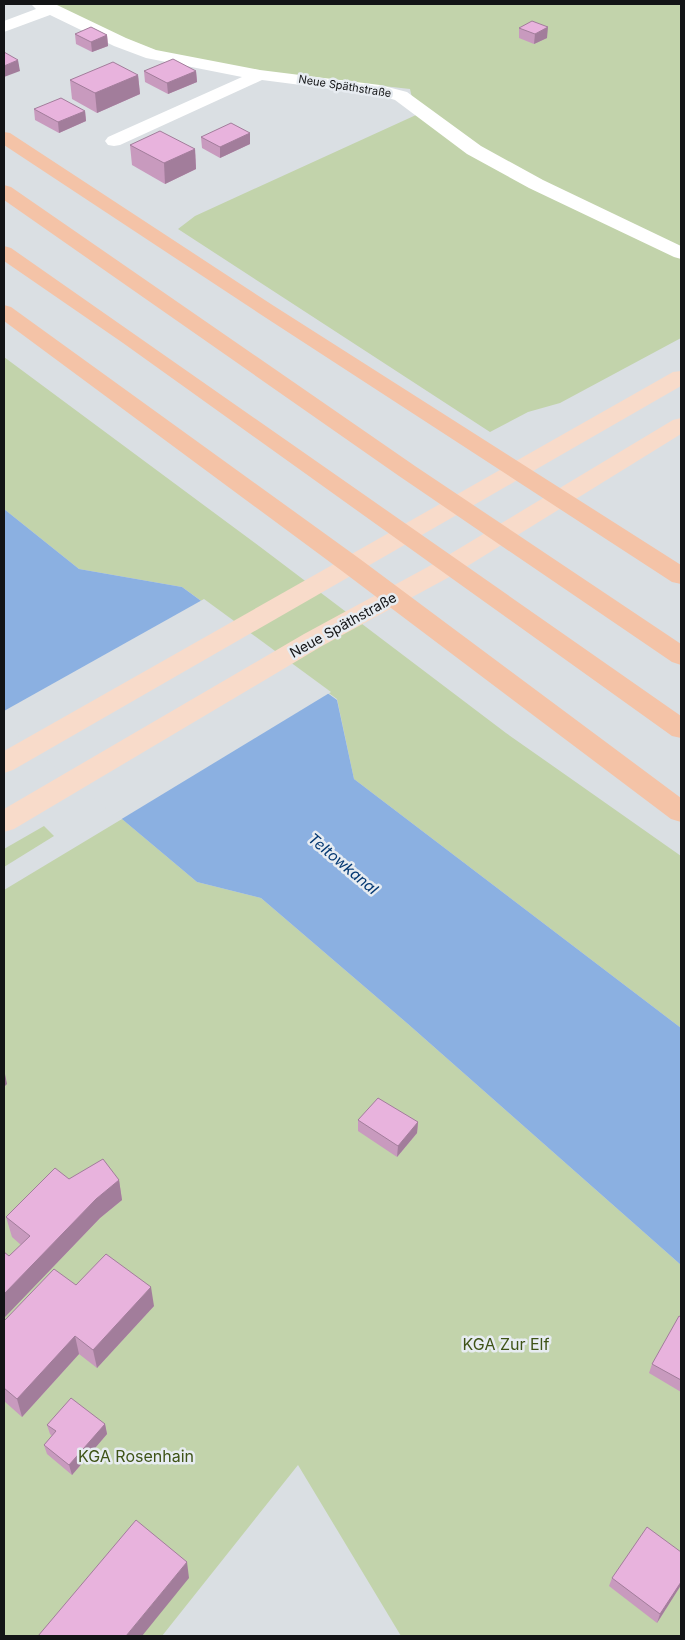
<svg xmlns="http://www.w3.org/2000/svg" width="685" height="1640" font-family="Inter,sans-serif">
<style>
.green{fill:#c2d3ab}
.water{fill:#8bb0e1}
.pier{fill:#dadfe3}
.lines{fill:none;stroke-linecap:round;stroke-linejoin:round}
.minor{fill:#fff;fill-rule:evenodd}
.major{fill:#f8dbca;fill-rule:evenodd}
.highway{fill:#f4c3a7;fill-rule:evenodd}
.wall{fill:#c89abe}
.shaded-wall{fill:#a27d9b}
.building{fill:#e8b3dd;stroke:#a27d9b}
.labels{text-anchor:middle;stroke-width:5;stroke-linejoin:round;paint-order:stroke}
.far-street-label{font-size:11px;fill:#131416;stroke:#e7ecf1}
.street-label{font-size:14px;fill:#131416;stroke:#e7ecf1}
.water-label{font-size:15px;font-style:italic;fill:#043872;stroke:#e7ecf1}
.near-park-label{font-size:16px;fill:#3e5316;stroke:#e7ecf1}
</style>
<rect width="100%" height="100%" fill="#dadfe3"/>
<!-- green -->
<g class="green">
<path d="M 31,4 L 681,4 L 681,338 L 560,403 L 528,412 L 490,432 L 178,229 L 195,216 L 416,115 L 410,89 L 223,68 L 131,50 Z"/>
<path d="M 4,357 L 263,549 L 506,733 L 681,856 L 681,1028 L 354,779 L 337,699 L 182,587 L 79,569 L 4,509 Z"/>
<path d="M 122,819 L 197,882 L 261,898 L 408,1024 L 681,1265 L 681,1636 L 401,1636 L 298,1465 L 162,1636 L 4,1636 L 4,890 Z"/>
<path d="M 44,826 L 54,836 L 4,867 L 4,849 Z"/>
</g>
<!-- water -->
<path class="water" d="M 4,509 L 79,569 L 182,587 L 337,700 L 354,779 L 681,1028 L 681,1265 L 408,1024 L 261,898 L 197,882 L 4,720 Z"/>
<!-- pier -->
<path class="pier" d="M 204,599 L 331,692 L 120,820 L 4,724 L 4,711 Z"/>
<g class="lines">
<!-- minor -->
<path class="minor" d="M 31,4 L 57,5 L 126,38 L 156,50 L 260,70 L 380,85 L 407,92 L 481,146 L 543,180 L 681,246 L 681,259 L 674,257 L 529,188 L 467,154 L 395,100 L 379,95 L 262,80 L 120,145 L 114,146 L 108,145 L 105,141 L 108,137 L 242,77 L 146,58 L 114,46 L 50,15 L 4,32 L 4,21 L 36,9 Z"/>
<!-- major -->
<g class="major">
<path d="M 681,371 L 681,386 L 13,770 L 4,773 L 4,751 L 673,372 Z"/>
<path d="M 681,418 L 681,434 L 453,575 L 322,646 L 14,829 L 4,832 L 4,809 L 304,634 L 435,563 L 673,420 Z"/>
</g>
<!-- highway -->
<g class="highway">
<path d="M 4,132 L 10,133 L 274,306 L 681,565 L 681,584 L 672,582 L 260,314 L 4,145 Z"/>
<path d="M 4,185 L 11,187 L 415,466 L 681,644 L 681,665 L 672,662 L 399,476 L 4,200 Z"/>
<path d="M 4,246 L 11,248 L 681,716 L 681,738 L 672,736 L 123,343 L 4,261 Z"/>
<path d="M 4,305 L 11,307 L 360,559 L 681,798 L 681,822 L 671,819 L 342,571 L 4,321 Z"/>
</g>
</g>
<!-- wall -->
<g class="wall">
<path d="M 519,28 L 547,38 L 534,44 L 519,38 Z"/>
<path d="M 75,34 L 107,35 L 108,46 L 92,52 L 76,44 Z"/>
<path d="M 144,71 L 196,71 L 197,82 L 168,94 L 145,82 Z"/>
<path d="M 138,75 L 140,94 L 97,113 L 72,99 L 70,80 Z"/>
<path d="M 34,109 L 85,111 L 86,121 L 59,133 L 35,120 Z"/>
<path d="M 250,133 L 250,144 L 220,158 L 202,148 L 201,137 Z"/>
<path d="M 130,145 L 195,149 L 196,169 L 165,184 L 132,165 Z"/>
<path d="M 358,1120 L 418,1122 L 417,1133 L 397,1157 L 358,1131 Z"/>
<path d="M 69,1179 L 119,1180 L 122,1200 L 100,1218 L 4,1318 L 4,1252 L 9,1256 L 21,1245 L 12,1237 L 6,1217 Z"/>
<path d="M 76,1285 L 154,1306 L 97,1368 L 79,1354 L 22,1417 L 4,1401 L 4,1321 Z"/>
<path d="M 681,1317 L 681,1392 L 649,1373 L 652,1364 Z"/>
<path d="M 105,1424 L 107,1434 L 72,1475 L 47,1454 L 44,1445 L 52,1436 L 50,1434 L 47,1425 Z"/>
<path d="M 612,1578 L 681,1585 L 657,1623 L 609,1586 Z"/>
</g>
<!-- shaded-wall -->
<g class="shaded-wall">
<path d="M 548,27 L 547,38 L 534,44 L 535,34 Z"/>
<path d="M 107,35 L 108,46 L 92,52 L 91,42 Z"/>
<path d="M 18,60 L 20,71 L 4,77 L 4,66 Z"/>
<path d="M 196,71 L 197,82 L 168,94 L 167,83 Z"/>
<path d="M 138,75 L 140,94 L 97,113 L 95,93 Z"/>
<path d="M 85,111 L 86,121 L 59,133 L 58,122 Z"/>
<path d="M 250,133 L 250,144 L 220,158 L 220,147 Z"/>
<path d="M 195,149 L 196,169 L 165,184 L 164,163 Z"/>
<path d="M 4,1069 L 7,1084 L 4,1087 Z"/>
<path d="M 418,1122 L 417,1133 L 397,1157 L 398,1146 Z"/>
<path d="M 119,1180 L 122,1200 L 100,1218 L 4,1318 L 4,1294 L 96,1199 Z"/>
<path d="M 151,1287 L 154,1306 L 97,1368 L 93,1350 Z"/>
<path d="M 75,1336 L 79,1354 L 22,1417 L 17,1399 Z"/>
<path d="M 105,1424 L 107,1434 L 72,1475 L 69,1465 Z"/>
<path d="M 187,1562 L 189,1578 L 142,1636 L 126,1636 Z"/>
<path d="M 681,1582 L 681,1585 L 657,1623 L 660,1614 Z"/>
</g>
<!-- building -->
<g class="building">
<path d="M 532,21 L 548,27 L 535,34 L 519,28 Z"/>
<path d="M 91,27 L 107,35 L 91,42 L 75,34 Z"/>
<path d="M 4,52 L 18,60 L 4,66 Z"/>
<path d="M 173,59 L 196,71 L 167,83 L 144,71 Z"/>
<path d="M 113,62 L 138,75 L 95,93 L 70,80 Z"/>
<path d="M 61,98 L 85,111 L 58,122 L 34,109 Z"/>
<path d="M 231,123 L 250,133 L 220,147 L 201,137 Z"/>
<path d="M 160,131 L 195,149 L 164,163 L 130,145 Z"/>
<path d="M 378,1098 L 418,1122 L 398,1146 L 358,1120 Z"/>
<path d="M 103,1159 L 119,1180 L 96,1199 L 4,1294 L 4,1252 L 9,1256 L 30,1236 L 6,1217 L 55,1168 L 69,1179 Z"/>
<path d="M 106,1254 L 151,1287 L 93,1350 L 75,1336 L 17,1399 L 4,1388 L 4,1321 L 54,1269 L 76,1285 Z"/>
<path d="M 679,1316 L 681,1317 L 681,1380 L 652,1364 Z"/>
<path d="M 71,1398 L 105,1424 L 69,1465 L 44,1445 L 56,1431 L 47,1425 Z"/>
<path d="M 136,1520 L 187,1562 L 126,1636 L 38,1636 Z"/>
<path d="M 647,1527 L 681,1552 L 681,1582 L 660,1614 L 612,1578 Z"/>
</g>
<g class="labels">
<!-- far-street labels -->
<g class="far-street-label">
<text transform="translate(345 86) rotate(9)" y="4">Neue Späthstraße</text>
</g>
<!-- street labels -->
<g class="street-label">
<text transform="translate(343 625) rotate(-29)" y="5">Neue Späthstraße</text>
</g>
<!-- water labels -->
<g class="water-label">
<text transform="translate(343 864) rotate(40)" y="5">Teltowkanal</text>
</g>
<!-- near-park labels -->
<g class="near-park-label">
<text x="506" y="1350">KGA Zur Elf</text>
<text x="136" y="1462">KGA Rosenhain</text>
</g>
</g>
<!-- border -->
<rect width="685" height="1640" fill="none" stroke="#131416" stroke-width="10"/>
</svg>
